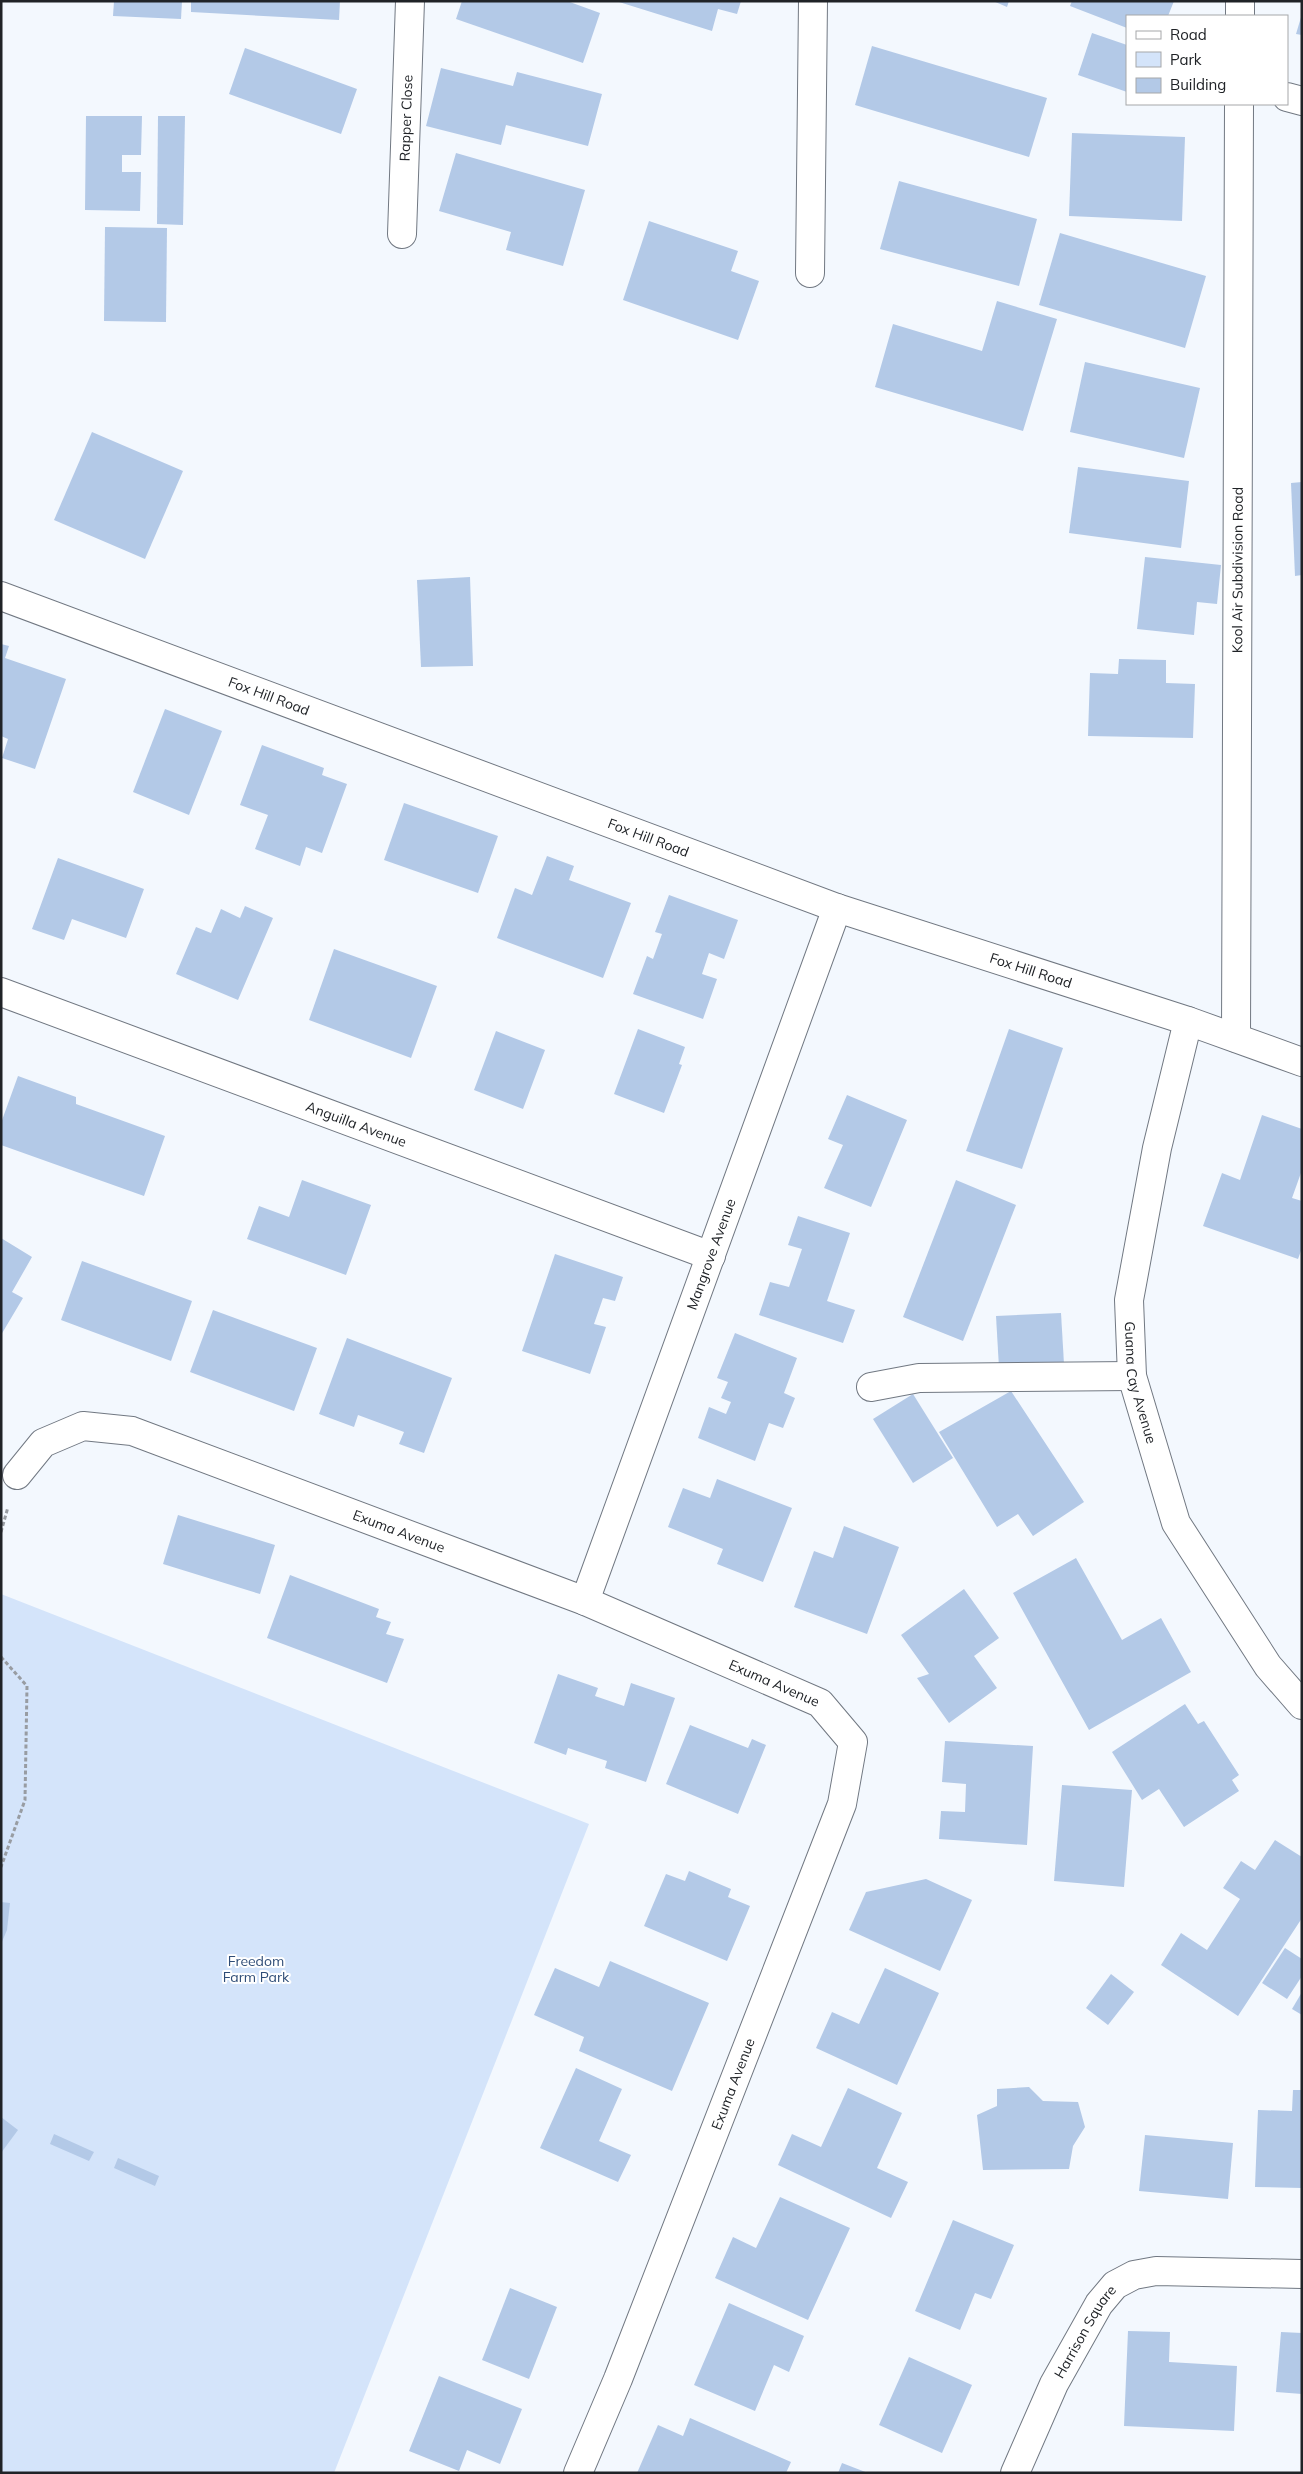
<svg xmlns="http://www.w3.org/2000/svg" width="1303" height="2474" font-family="Mulish,sans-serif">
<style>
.green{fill:#d4e4fa}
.building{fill:#b3c9e7}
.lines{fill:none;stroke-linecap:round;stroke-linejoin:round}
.minor-casing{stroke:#717882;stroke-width:30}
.secondary-casing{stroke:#717882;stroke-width:30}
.path{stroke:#989ca2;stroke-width:3;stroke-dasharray:4 2.5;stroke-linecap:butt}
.minor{stroke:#fff;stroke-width:28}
.secondary{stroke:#fff;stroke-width:28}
.labels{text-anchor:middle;stroke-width:4;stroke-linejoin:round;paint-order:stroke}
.street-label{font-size:14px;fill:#202327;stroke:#fff}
.park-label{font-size:14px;fill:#2f4d77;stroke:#fff}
</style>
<rect width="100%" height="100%" fill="#f3f8fe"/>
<!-- green -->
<path class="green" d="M 1,1594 L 589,1824 L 334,2473 L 1,2473 Z"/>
<!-- building -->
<g class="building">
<path d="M 114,1 L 182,1 L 181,19 L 113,16 Z"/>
<path d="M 191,1 L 340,1 L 339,20 L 191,12 Z"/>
<path d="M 462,1 L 567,1 L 600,13 L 583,63 L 456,19 Z"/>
<path d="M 741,1 L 737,14 L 718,9 L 712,31 L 619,2 Z"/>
<path d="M 993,1 L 1009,1 L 1007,7 Z"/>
<path d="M 1072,1 L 1174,1 L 1168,16 L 1127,16 L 1127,28 L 1070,6 Z"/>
<path d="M 1302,14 L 1302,35 L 1296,34 Z"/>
<path d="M 1092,33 L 1127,45 L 1127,92 L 1078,75 Z"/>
<path d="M 872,46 L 1047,98 L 1029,157 L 855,105 Z"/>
<path d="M 245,48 L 357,89 L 341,134 L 229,94 Z"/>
<path d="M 441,68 L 513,86 L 517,72 L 602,94 L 588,146 L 506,125 L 501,145 L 426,126 Z"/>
<path d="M 86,116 L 142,116 L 141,155 L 122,155 L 122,172 L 141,172 L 140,211 L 85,210 Z"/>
<path d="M 158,116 L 185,116 L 183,225 L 157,224 Z"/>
<path d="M 1072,133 L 1185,137 L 1182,221 L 1069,216 Z"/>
<path d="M 456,153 L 585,190 L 563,266 L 506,250 L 511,232 L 439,211 Z"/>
<path d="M 899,181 L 1037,219 L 1019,286 L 880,249 Z"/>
<path d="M 649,221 L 738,251 L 731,271 L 759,281 L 738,340 L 623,300 Z"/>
<path d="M 105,227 L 167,228 L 166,322 L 104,321 Z"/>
<path d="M 1060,233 L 1206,276 L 1185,348 L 1039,305 Z"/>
<path d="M 997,301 L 1057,319 L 1023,431 L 875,387 L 893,324 L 982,351 Z"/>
<path d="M 1085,362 L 1200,388 L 1184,458 L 1070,432 Z"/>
<path d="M 92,432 L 183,471 L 145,559 L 54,520 Z"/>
<path d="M 1078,467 L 1189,481 L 1181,548 L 1069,533 Z"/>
<path d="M 1302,482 L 1302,575 L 1295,576 L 1291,483 Z"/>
<path d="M 1145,557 L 1221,565 L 1217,604 L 1197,602 L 1194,635 L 1137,629 Z"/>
<path d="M 470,577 L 473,666 L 421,667 L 417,580 Z"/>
<path d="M 1,644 L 9,646 L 5,658 L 66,679 L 35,769 L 2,758 L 8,739 L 1,736 Z"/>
<path d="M 1119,659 L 1166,660 L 1166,683 L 1195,684 L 1193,738 L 1088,736 L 1090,673 L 1118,674 Z"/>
<path d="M 165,709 L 222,731 L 189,815 L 133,792 Z"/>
<path d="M 262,745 L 324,768 L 322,775 L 347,784 L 322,853 L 306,847 L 300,866 L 255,849 L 268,815 L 240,805 Z"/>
<path d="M 404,803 L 498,836 L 478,893 L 384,860 Z"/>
<path d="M 547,856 L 574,866 L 569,880 L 631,903 L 603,978 L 497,938 L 515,888 L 532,895 Z"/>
<path d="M 58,858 L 144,889 L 126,938 L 72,919 L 64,940 L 32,929 Z"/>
<path d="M 669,895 L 738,920 L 724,959 L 709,953 L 702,974 L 717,979 L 703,1019 L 633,994 L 647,956 L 653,959 L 662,934 L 655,932 Z"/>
<path d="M 245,906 L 273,918 L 238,1000 L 176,974 L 196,927 L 211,933 L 221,909 L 240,918 Z"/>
<path d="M 334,949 L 437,986 L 411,1058 L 309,1020 Z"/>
<path d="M 638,1029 L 685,1047 L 679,1064 L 682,1065 L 664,1113 L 614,1094 Z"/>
<path d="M 1009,1029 L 1063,1048 L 1022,1169 L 966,1151 Z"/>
<path d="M 496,1031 L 545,1050 L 523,1109 L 474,1090 Z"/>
<path d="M 18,1076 L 76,1097 L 76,1104 L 165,1136 L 144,1196 L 1,1145 L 1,1123 Z"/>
<path d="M 847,1095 L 907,1120 L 871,1207 L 824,1188 L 843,1145 L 828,1139 Z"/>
<path d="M 1262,1115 L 1302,1129 L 1302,1170 L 1292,1198 L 1302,1201 L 1302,1248 L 1298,1259 L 1203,1226 L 1222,1173 L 1240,1180 Z"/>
<path d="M 302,1180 L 371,1205 L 346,1275 L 247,1239 L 259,1206 L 289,1217 Z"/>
<path d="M 956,1180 L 1016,1205 L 963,1341 L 903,1317 Z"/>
<path d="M 798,1216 L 850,1233 L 827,1301 L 855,1310 L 843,1343 L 759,1315 L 770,1282 L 789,1287 L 802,1249 L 788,1245 Z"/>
<path d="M 1,1238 L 32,1257 L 12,1292 L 23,1298 L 1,1335 Z"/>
<path d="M 555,1254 L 623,1277 L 615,1301 L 603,1298 L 594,1324 L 606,1327 L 590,1374 L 522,1351 Z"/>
<path d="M 82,1261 L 192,1301 L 171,1361 L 61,1320 Z"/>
<path d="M 213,1310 L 317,1348 L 294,1411 L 190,1372 Z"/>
<path d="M 1061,1313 L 1064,1364 L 999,1368 L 996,1316 Z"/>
<path d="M 735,1333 L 797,1358 L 784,1393 L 795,1398 L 783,1428 L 769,1423 L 755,1461 L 698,1438 L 709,1407 L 726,1414 L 731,1402 L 721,1398 L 728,1382 L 717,1378 Z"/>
<path d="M 347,1338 L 452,1378 L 424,1453 L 399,1444 L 404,1432 L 358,1415 L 354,1427 L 319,1414 Z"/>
<path d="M 1011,1391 L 1084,1502 L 1033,1536 L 1018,1514 L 997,1527 L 939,1432 Z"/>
<path d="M 913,1394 L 953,1458 L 913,1483 L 873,1419 Z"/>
<path d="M 717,1479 L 792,1508 L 763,1582 L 717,1564 L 723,1549 L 668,1527 L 683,1488 L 710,1498 Z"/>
<path d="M 178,1515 L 275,1545 L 260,1594 L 163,1564 Z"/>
<path d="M 844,1526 L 899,1547 L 867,1634 L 794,1607 L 814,1551 L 833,1558 Z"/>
<path d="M 1076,1558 L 1122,1640 L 1161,1618 L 1191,1672 L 1089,1730 L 1013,1593 Z"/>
<path d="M 290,1575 L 379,1609 L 376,1617 L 391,1622 L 386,1634 L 404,1639 L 387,1683 L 267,1638 Z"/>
<path d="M 964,1589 L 999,1638 L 974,1656 L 997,1688 L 949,1723 L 917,1678 L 929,1674 L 901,1635 Z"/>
<path d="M 558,1674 L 598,1688 L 595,1696 L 624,1706 L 631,1683 L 675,1698 L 646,1782 L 605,1768 L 607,1761 L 568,1748 L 566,1755 L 534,1743 Z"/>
<path d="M 1185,1704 L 1198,1724 L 1204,1721 L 1239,1775 L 1232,1780 L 1239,1791 L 1184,1827 L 1159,1789 L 1142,1800 L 1112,1752 Z"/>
<path d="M 690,1725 L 748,1748 L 752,1739 L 766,1745 L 738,1814 L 666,1784 Z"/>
<path d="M 945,1741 L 1033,1746 L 1027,1845 L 939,1839 L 941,1811 L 965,1812 L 966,1784 L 942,1782 Z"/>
<path d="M 1062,1785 L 1132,1790 L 1124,1887 L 1054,1881 Z"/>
<path d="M 1275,1840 L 1302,1857 L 1302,1918 L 1238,2016 L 1161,1965 L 1181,1933 L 1207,1950 L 1240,1899 L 1223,1888 L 1241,1861 L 1255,1870 Z"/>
<path d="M 689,1871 L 731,1889 L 728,1897 L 750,1906 L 727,1961 L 644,1926 L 666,1874 L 685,1881 Z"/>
<path d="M 926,1879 L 972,1900 L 940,1971 L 849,1930 L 866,1892 Z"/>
<path d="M 1,1902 L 10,1903 L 7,1930 L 1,1944 Z"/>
<path d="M 1285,1948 L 1302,1959 L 1302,1976 L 1287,1999 L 1262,1983 Z"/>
<path d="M 610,1961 L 709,2003 L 672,2091 L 579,2051 L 584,2037 L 534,2015 L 555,1968 L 599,1987 Z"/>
<path d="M 885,1968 L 939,1993 L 897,2085 L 816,2048 L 832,2012 L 859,2024 Z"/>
<path d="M 1111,1974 L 1134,1992 L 1108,2025 L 1086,2008 Z"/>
<path d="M 1302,1992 L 1302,2015 L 1292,2009 Z"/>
<path d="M 576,2068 L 622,2089 L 599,2141 L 631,2155 L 618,2182 L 540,2148 Z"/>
<path d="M 1029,2087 L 1043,2101 L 1078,2102 L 1085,2127 L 1073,2146 L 1069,2169 L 983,2170 L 977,2115 L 997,2106 L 997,2089 Z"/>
<path d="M 848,2088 L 902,2113 L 877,2168 L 908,2182 L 891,2218 L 778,2165 L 792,2134 L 821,2147 Z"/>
<path d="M 1293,2090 L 1302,2090 L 1302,2188 L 1255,2187 L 1258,2110 L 1292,2111 Z"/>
<path d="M 1,2117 L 18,2130 L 1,2153 Z"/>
<path d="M 54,2134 L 94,2152 L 89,2161 L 50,2144 Z"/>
<path d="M 1145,2135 L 1233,2143 L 1228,2199 L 1139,2191 Z"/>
<path d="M 118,2158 L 159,2176 L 155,2186 L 114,2168 Z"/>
<path d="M 780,2197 L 850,2228 L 808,2320 L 715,2278 L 733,2237 L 756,2248 Z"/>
<path d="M 953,2220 L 1014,2245 L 991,2299 L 975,2293 L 960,2330 L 915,2311 Z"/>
<path d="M 510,2288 L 557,2307 L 529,2379 L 482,2360 Z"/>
<path d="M 729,2303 L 804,2336 L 789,2372 L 774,2365 L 755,2411 L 694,2385 Z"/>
<path d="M 1128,2331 L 1170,2332 L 1169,2362 L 1237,2366 L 1234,2431 L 1124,2426 Z"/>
<path d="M 1281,2332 L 1302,2333 L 1302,2394 L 1276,2392 Z"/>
<path d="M 909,2357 L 972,2385 L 942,2453 L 879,2425 Z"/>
<path d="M 439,2376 L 522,2409 L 500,2464 L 467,2450 L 459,2471 L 409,2451 Z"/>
<path d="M 690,2418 L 791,2462 L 786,2473 L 637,2473 L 658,2425 L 683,2436 Z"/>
<path d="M 842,2463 L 868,2473 L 838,2473 Z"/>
</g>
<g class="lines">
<defs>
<g id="minor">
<path d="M 1240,16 L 1240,1"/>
<path d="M 1287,97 L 1302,101"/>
<path id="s1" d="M 402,234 L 410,1"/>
<path d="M 810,273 L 813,1"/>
<path id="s2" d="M 1,992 L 711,1256"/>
<path id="s3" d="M 1188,1021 L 1157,1148 L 1129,1300 L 1132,1376 L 1176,1523 L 1268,1666 L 1302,1705"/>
<path id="s4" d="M 1236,1038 L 1239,104"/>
<path d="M 871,1387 L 919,1378 L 1132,1376"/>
<path id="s5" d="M 17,1475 L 43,1443 L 83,1426 L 132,1431 L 585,1601 L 820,1703 L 853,1742 L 842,1804 L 618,2379 L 578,2473"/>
<path id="s6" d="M 585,1601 L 837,908"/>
<path id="s7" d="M 1015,2473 L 1054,2384 L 1099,2304 L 1115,2285 L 1134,2275 L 1156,2271 L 1302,2274"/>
</g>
<g id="secondary">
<path id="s8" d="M 1,596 L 837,908 L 1188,1021 L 1302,1062"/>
</g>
</defs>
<!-- minor casing -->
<use href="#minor" class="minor-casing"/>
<!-- secondary casing -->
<use href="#secondary" class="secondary-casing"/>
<!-- path -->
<g class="path">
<path d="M 1,1532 L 8,1507"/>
<path d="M 1,1657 L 27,1686 L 25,1800 L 1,1867"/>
</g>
<!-- minor -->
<use href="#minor" class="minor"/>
<!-- secondary -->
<use href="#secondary" class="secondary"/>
</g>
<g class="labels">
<!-- street labels -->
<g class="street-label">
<text dy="5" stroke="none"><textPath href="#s1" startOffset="116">Rapper Close</textPath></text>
<text dy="5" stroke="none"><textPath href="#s4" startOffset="468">Kool Air Subdivision Road</textPath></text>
<text dy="5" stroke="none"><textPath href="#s8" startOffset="286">Fox Hill Road</textPath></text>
<text dy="5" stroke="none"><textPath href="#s8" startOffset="691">Fox Hill Road</textPath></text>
<text dy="5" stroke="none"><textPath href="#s8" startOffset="1096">Fox Hill Road</textPath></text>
<text dy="5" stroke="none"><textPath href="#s2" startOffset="379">Anguilla Avenue</textPath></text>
<text dy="5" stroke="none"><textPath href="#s6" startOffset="369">Mangrove Avenue</textPath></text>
<text dy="5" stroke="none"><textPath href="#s3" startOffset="369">Guana Cay Avenue</textPath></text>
<text dy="5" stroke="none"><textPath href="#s5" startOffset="419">Exuma Avenue</textPath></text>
<text dy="5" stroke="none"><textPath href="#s5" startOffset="824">Exuma Avenue</textPath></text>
<text transform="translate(733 2084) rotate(-69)" y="5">Exuma Avenue</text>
<text dy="5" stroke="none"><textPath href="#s7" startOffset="158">Harrison Square</textPath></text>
</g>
<!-- park labels -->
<g class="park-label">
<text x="256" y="1966">Freedom<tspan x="256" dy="16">Farm Park</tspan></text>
</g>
</g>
<!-- border -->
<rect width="1303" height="2474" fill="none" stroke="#202327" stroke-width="5"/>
<!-- legend -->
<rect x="1126" y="15" width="162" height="90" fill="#ffffff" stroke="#a6a7a9"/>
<rect x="1136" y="31" width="25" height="8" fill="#ffffff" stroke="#a6a7a9"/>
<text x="1170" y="40" font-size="15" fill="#202327">Road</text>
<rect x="1136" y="52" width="25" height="15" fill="#d4e4fa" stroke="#a6a7a9"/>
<text x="1170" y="65" font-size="15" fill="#202327">Park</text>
<rect x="1136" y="78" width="25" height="15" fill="#b3c9e7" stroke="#a6a7a9"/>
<text x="1170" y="90" font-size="15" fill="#202327">Building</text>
</svg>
